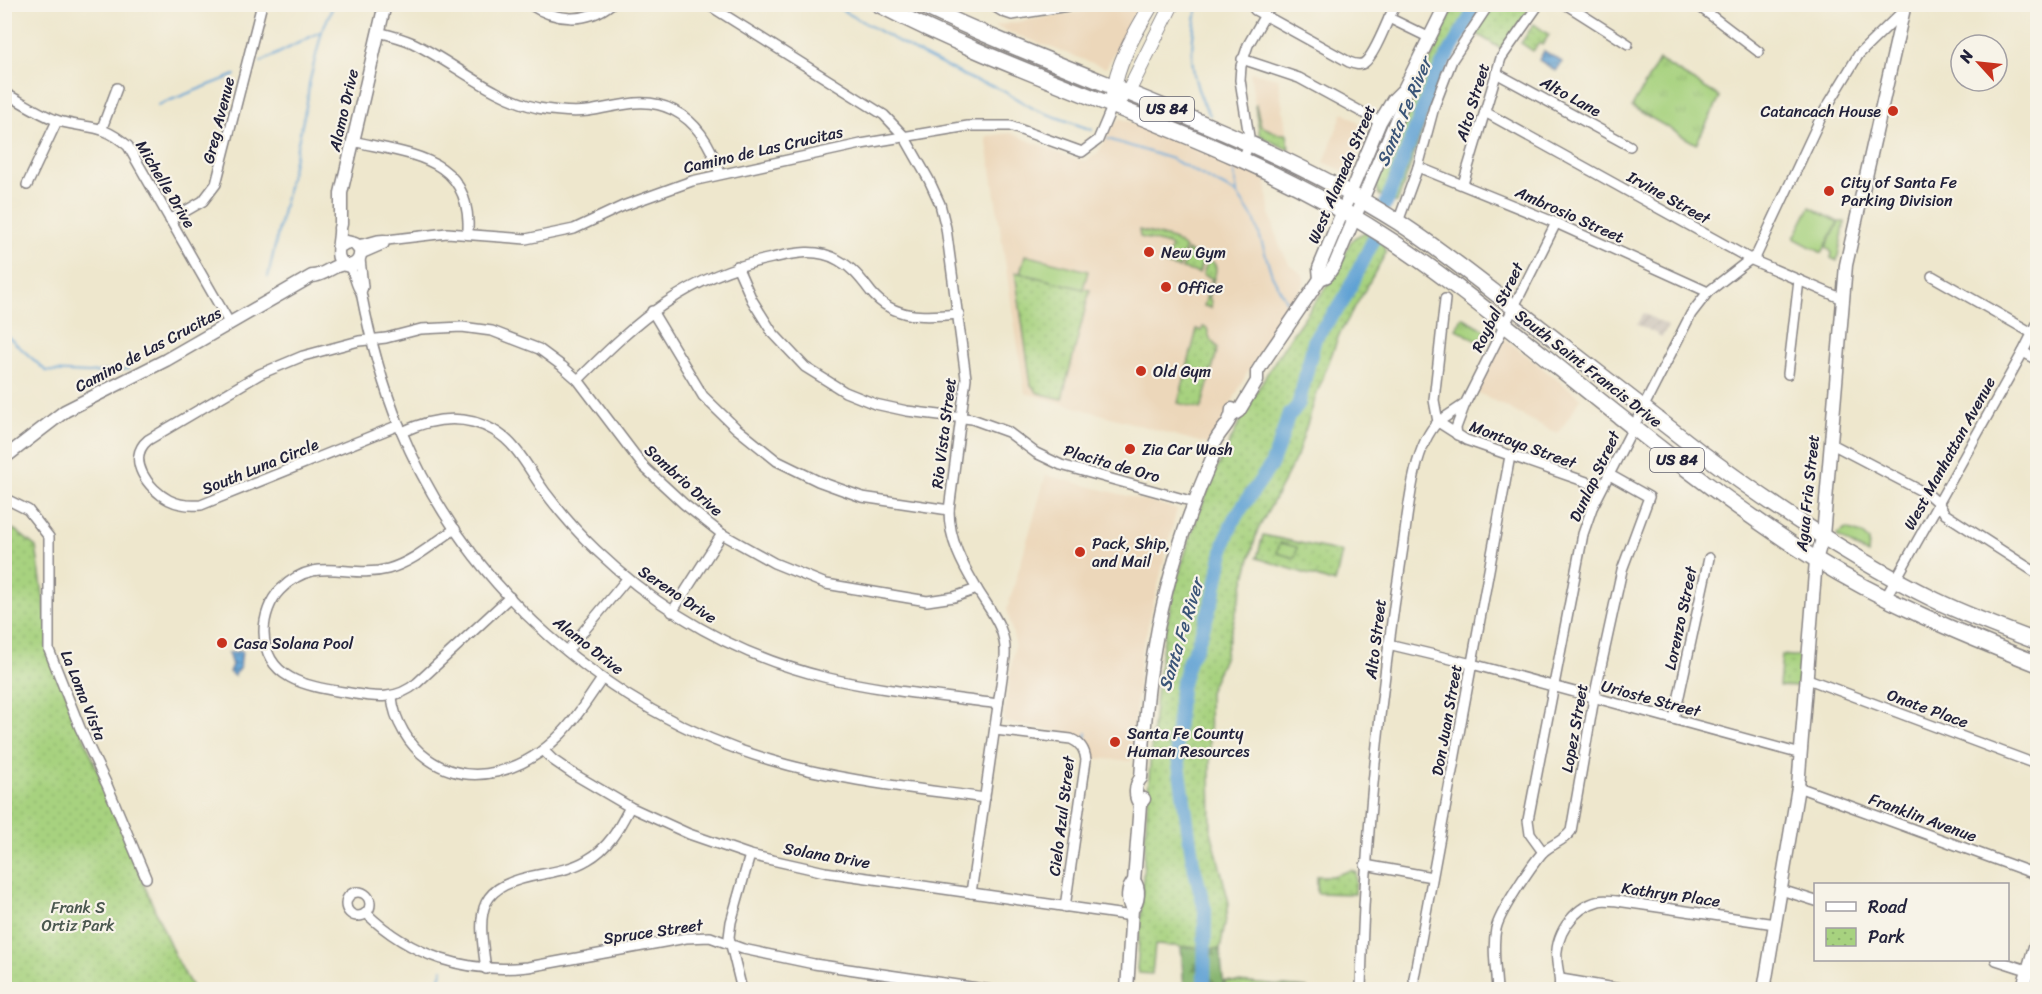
<svg xmlns="http://www.w3.org/2000/svg" width="2042" height="994" font-family="Sriracha,sans-serif">
<style>
.built{fill:#ecd7ba}
.industrial{fill:url(#industrial-furrows)}
.grass{fill:url(#grass-tufts);stroke:#647a5d;stroke-width:1.5}
.forest{fill:url(#forest-firs);stroke:#546b54;stroke-width:1.5}
.park{fill:url(#park-dots);stroke:#647a5d;stroke-width:1.5}
.pitch{fill:#a7d27f;stroke:#647a5d;stroke-width:1.5}
.water{fill:url(#water-rules);stroke:#426288;stroke-width:1.5}
.lines{fill:none;stroke-linecap:round;stroke-linejoin:round}
.stream{stroke:#61a2d4;stroke-width:2}
.river{stroke:#61a2d4;stroke-width:14}
.minor-casing{stroke:#888484;stroke-width:12}
.tertiary-casing{stroke:#888484;stroke-width:15}
.secondary-casing{stroke:#888484;stroke-width:16}
.trunk-casing{stroke:#888484;stroke-width:18}
.minor{stroke:#fff;stroke-width:9}
.tertiary{stroke:#fff;stroke-width:12}
.secondary{stroke:#fff;stroke-width:14}
.trunk{stroke:#fff;stroke-width:15}
.poi-dot{fill:#c8321e;stroke:#f7f3e8;stroke-width:2}
.labels{text-anchor:middle;stroke-width:4.5;stroke-linejoin:round;paint-order:stroke}
.shield{fill:#f7f3e8;stroke:#62616f;stroke-width:1.5}
.shield-label{font-size:15px;font-weight:bold;fill:#22223b}
.street-label{font-size:16px;fill:#22223b;stroke:#f7f3e8}
.poi-label{font-size:16px;fill:#22223b;stroke:#f7f3e8;text-anchor:start}
.park-label{font-size:16px;fill:#4a574f;stroke:#f7f3e8}
.water-label{font-size:18px;font-style:italic;fill:#3b5578;stroke:#f7f3e8}
</style>
<defs>
<pattern id="industrial-furrows" width="10" height="10" patternUnits="userSpaceOnUse" patternTransform="scale(1.5)"><rect width="10" height="10" fill="#cbc2b8"/><path d="M-1 1l2-2M0 10L10 0M9 11l2-2" fill="none" stroke="#aea69f"/></pattern>
<pattern id="grass-tufts" width="24" height="20" patternUnits="userSpaceOnUse" patternTransform="scale(1.5)"><rect width="24" height="20" fill="#a7d27f"/><path d="M3 7l-1-3M5 7V3M7 7l1-3M15 17l-1-3M17 17v-4M19 17l1-3" fill="none" stroke="#8fb46f"/></pattern>
<pattern id="forest-firs" width="22" height="20" patternUnits="userSpaceOnUse" patternTransform="scale(1.5)"><rect width="22" height="20" fill="#85b46e"/><path d="M5 1l3.5 6h-7zM16 11l3.5 6h-7z" fill="#6c925c"/></pattern>
<pattern id="park-dots" width="8" height="8" patternUnits="userSpaceOnUse" patternTransform="scale(1.5)"><rect width="8" height="8" fill="#a7d27f"/><path d="M2 2h.1M6 6h.1" fill="none" stroke="#8fb46f" stroke-width="1.8" stroke-linecap="round"/></pattern>
<pattern id="water-rules" width="6" height="5" patternUnits="userSpaceOnUse" patternTransform="scale(1.5)"><rect width="6" height="5" fill="#61a2d4"/><path d="M0 2.5h6" fill="none" stroke="#5084ad"/></pattern>
</defs>
<rect width="100%" height="100%" fill="#f7f3e8"/>
<filter id="ink" filterUnits="userSpaceOnUse"><feTurbulence type="fractalNoise" baseFrequency=".0167" numOctaves="2"/><feDisplacementMap in="SourceGraphic" scale="12" xChannelSelector="R" yChannelSelector="G"/><feConvolveMatrix kernelMatrix="1 2 1 2 8 2 1 2 1" color-interpolation-filters="sRGB"/></filter>
<filter id="wash" filterUnits="userSpaceOnUse"><feTurbulence type="fractalNoise" baseFrequency=".008" numOctaves="4" result="noise"/><feDisplacementMap in="SourceGraphic" scale="24" xChannelSelector="R" yChannelSelector="G"/><feGaussianBlur stdDeviation="1.35" result="paint"/><feColorMatrix in="noise" values="0 0 0 0 0 0 0 0 0 0 0 0 0 0 0 0 0 1.4 0 .05"/><feComposite in="paint" operator="in"/></filter>
<g filter="url(#wash)">
<rect width="100%" height="100%" fill="#eee7cd"/>
<!-- built -->
<g class="built">
<path d="M 1128,4 L 1134,5 L 1136,11 L 1106,68 L 993,26 Z"/>
<path d="M 1251,72 L 1278,78 L 1289,146 L 1259,132 L 1250,73 Z"/>
<path d="M 1343,112 L 1368,130 L 1350,174 L 1324,162 Z"/>
<path d="M 1120,118 L 1254,173 L 1266,181 L 1269,210 L 1279,244 L 1289,264 L 1304,276 L 1304,284 L 1247,373 L 1210,445 L 1025,393 L 986,136 L 1011,133 L 1073,159 L 1086,161 L 1098,153 L 1113,126 Z"/>
<path d="M 1504,338 L 1581,398 L 1558,434 L 1477,392 Z"/>
<path d="M 1046,475 L 1177,509 L 1141,653 L 1131,761 L 1092,758 L 1073,734 L 1003,722 L 1015,643 L 1007,610 Z"/>
</g>
<!-- industrial -->
<path class="industrial" d="M 1643,313 L 1668,326 L 1662,337 L 1637,324 Z"/>
<!-- grass -->
<g class="grass">
<path d="M 1659,60 L 1720,97 L 1696,144 L 1632,107 Z"/>
<path d="M 1839,222 L 1845,222 L 1837,261 L 1831,258 L 1832,253 L 1826,246 Z"/>
<path d="M 1462,317 L 1492,334 L 1486,346 L 1456,329 Z"/>
<path d="M 1846,529 L 1861,534 L 1869,541 L 1868,554 L 1838,537 L 1837,534 Z"/>
</g>
<!-- forest -->
<path class="forest" d="M 1181,946 L 1220,949 L 1224,989 L 1184,989 Z"/>
<!-- park -->
<g class="park">
<path d="M 1455,5 L 1483,5 L 1447,61 L 1397,203 L 1379,195 L 1376,184 Z"/>
<path d="M 1494,5 L 1532,5 L 1501,49 L 1474,32 Z"/>
<path d="M 1534,24 L 1549,35 L 1542,45 L 1539,43 L 1533,51 L 1521,43 Z"/>
<path d="M 1256,105 L 1261,126 L 1279,134 L 1287,134 L 1289,150 L 1260,136 L 1255,106 Z"/>
<path d="M 1139,230 L 1173,239 L 1185,248 L 1179,268 L 1166,265 L 1171,246 L 1140,237 Z"/>
<path d="M 1365,232 L 1383,244 L 1386,253 L 1339,335 L 1316,396 L 1297,456 L 1257,532 L 1224,658 L 1209,692 L 1211,831 L 1229,903 L 1220,949 L 1155,945 L 1152,974 L 1139,973 L 1137,969 C 1145,872 1146,775 1158,678 C 1174,546 1230,420 1308,312 C 1318,297 1331,283 1340,267 C 1344,259 1347,245 1353,239 C 1356,236 1362,234 1365,232 Z"/>
<path d="M 1187,250 L 1195,255 L 1203,258 L 1199,273 L 1182,269 Z"/>
<path d="M 1208,259 C 1224,266 1211,281 1209,294 C 1209,301 1213,302 1211,308 L 1204,306 L 1212,278 L 1203,275 Z"/>
<path d="M 1015,272 L 1090,290 L 1062,399 L 1038,393 L 1031,385 Z"/>
<path d="M 1203,327 L 1207,328 L 1210,339 L 1218,348 L 1201,409 L 1178,403 L 1197,329 L 1202,331 Z"/>
<path d="M 4,527 L 15,530 L 36,547 L 53,661 L 142,880 L 174,954 L 193,989 L 5,989 Z"/>
<path d="M 1263,535 L 1342,552 L 1335,583 L 1257,558 Z"/>
<path d="M 1782,655 L 1801,657 L 1798,687 L 1779,686 Z"/>
<path d="M 1351,870 L 1356,873 L 1355,894 L 1317,893 L 1317,876 L 1333,876 Z"/>
<path d="M 1225,981 L 1307,988 L 1307,989 L 1226,989 Z"/>
</g>
<!-- pitch -->
<g class="pitch">
<path d="M 1810,207 L 1838,222 L 1822,253 L 1794,238 Z"/>
<path d="M 1025,255 L 1088,271 L 1083,289 L 1020,273 Z"/>
<path d="M 1280,543 L 1297,547 L 1295,558 L 1277,553 Z"/>
</g>
<!-- water -->
<g class="water">
<path d="M 1544,51 L 1562,62 L 1556,71 L 1539,60 Z"/>
<path d="M 242,651 L 240,667 L 234,676 L 229,672 L 232,665 L 228,653 Z"/>
</g>
<g class="lines">
<!-- stream -->
<g class="stream">
<path d="M 831,4 L 915,51 L 973,80 L 996,87 L 1036,110 L 1092,130"/>
<path d="M 1198,4 C 1190,46 1187,77 1210,115"/>
<path d="M 261,62 L 322,31 L 334,4"/>
<path d="M 158,105 L 235,75"/>
<path d="M 1108,139 L 1172,159 L 1237,194 L 1255,221 L 1272,275 L 1286,301"/>
<path d="M 1233,166 L 1237,193"/>
<path d="M 268,277 L 307,102 L 309,84 L 322,31"/>
<path d="M 4,333 L 46,371 L 89,373 L 129,369"/>
<path d="M 1085,744 L 1087,733"/>
<path d="M 436,990 L 443,969"/>
</g>
<!-- river -->
<g class="river">
<path d="M 1386,204 L 1435,77 L 1478,4"/>
<path d="M 1280,443 L 1288,416 L 1297,407 L 1299,402 L 1315,338 L 1342,303 L 1374,239"/>
<path d="M 1204,990 L 1205,910 L 1193,863 L 1176,744 L 1181,688 L 1189,660 L 1197,646 L 1214,595 L 1225,541 L 1234,519 L 1271,465 L 1278,447"/>
</g>
</g>
</g>
<g filter="url(#ink)">
<g class="lines">
<defs>
<g id="minor">
<path d="M 529,4 C 555,21 586,24 611,4"/>
<path d="M 707,4 L 884,115 L 904,136 L 929,180 L 940,204 L 946,228 L 966,378 L 949,510 C 949,540 962,564 977,589 C 991,612 1007,629 1005,657 L 971,893"/>
<path d="M 990,4 L 1003,12 L 1012,15 L 1080,4"/>
<path d="M 1251,4 L 1255,10 L 1349,62 C 1354,64 1359,66 1364,63 C 1373,57 1384,29 1389,18"/>
<path d="M 1396,4 L 1389,18 L 1430,38"/>
<path d="M 1565,4 L 1628,44"/>
<path d="M 1696,4 L 1759,52"/>
<path d="M 378,32 C 390,35 402,38 413,43 C 456,64 491,97 538,108 C 555,111 571,113 588,111 C 618,107 644,95 673,110 C 699,123 712,147 720,174"/>
<path d="M 1242,59 L 1299,78 L 1380,122"/>
<path d="M 1496,73 L 1630,146"/>
<path d="M 4,93 C 21,101 42,116 59,121 C 90,130 100,122 128,146 L 230,324"/>
<path d="M 1485,112 L 1752,260 L 1843,299"/>
<path d="M 102,128 L 117,88"/>
<path d="M 352,141 C 412,155 472,156 468,234"/>
<path d="M 1242,160 L 1250,143 L 1240,80 L 1241,66 L 1248,45 L 1265,15"/>
<path d="M 1418,167 L 1556,223 L 1708,292"/>
<path d="M 1463,184 L 1501,58 L 1539,4"/>
<path d="M 27,185 L 57,121"/>
<path d="M 170,220 L 203,201 L 216,184 L 262,4"/>
<path d="M 1398,222 L 1418,167 L 1434,107 L 1452,60 L 1489,4"/>
<path d="M 1556,223 L 1465,404 L 1438,422 L 1466,440 L 1601,487"/>
<path d="M 355,244 C 367,246 377,237 387,240 L 447,233 L 526,239 L 574,229 L 623,206 L 692,181 L 861,144 L 968,126 L 1010,126 L 1082,152 L 1098,140 L 1112,107"/>
<path d="M 361,254 L 384,244"/>
<path d="M 360,259 L 363,287 L 361,292 C 370,339 382,384 400,428 C 465,586 606,711 770,760 C 840,781 913,788 985,798"/>
<path d="M 347,265 C 356,272 354,284 361,292"/>
<path d="M 737,266 L 752,300 L 772,332 L 805,367 L 845,392 L 875,404 L 907,411 L 972,419 L 1008,432 L 1036,453 L 1061,465 L 1194,502"/>
<path d="M 1932,276 L 2032,333"/>
<path d="M 652,311 L 703,396 L 736,428 L 777,461 L 818,481 L 862,497 L 949,510"/>
<path d="M 2023,352 L 2038,360"/>
<path d="M 1788,374 L 1799,280"/>
<path d="M 578,380 C 638,320 686,276 772,258 C 795,253 817,248 838,260 C 853,268 861,279 871,292 C 894,320 926,317 959,314"/>
<path d="M 399,425 L 201,505 C 190,506 179,505 169,500 C 149,490 125,459 148,440 L 260,374 L 303,356 L 359,341 L 386,338 L 421,329 L 462,327 L 492,331 L 539,349 L 562,366 L 578,380 L 644,467 L 684,504 L 722,534 L 774,563 L 826,584 L 927,601 L 954,597 L 977,589"/>
<path d="M 402,432 C 432,418 463,413 493,430 C 517,443 529,470 545,492 C 560,512 577,532 596,550 C 661,612 739,657 828,678 C 883,691 942,696 998,704"/>
<path d="M 1457,435 L 1456,428 L 1465,404"/>
<path d="M 1830,443 L 1929,495 L 1939,504 L 1945,514 L 2038,574"/>
<path d="M 4,498 L 28,510 L 49,537 L 49,650 L 80,728 L 107,785 L 146,878"/>
<path d="M 455,529 C 434,543 413,562 388,569 C 347,580 317,553 280,590 C 270,600 264,617 264,632 C 265,679 306,686 343,692 C 370,696 393,703 417,683 L 510,597"/>
<path d="M 1886,597 L 2023,352 L 2038,322"/>
<path d="M 672,612 L 722,534"/>
<path d="M 1388,644 L 1472,664 L 1801,754"/>
<path d="M 567,651 L 627,579"/>
<path d="M 1808,679 L 2038,765"/>
<path d="M 392,697 C 394,720 409,746 428,759 C 472,790 526,770 561,734 C 577,718 589,697 602,679"/>
<path d="M 1674,719 L 1709,558"/>
<path d="M 995,730 L 1071,739 C 1081,743 1085,750 1086,760 L 1065,907"/>
<path d="M 543,750 L 553,760 L 572,773 L 630,807 L 689,834 L 750,855 L 825,872 L 1132,916"/>
<path d="M 1798,787 L 2038,875"/>
<path d="M 1543,852 L 1530,834 L 1528,820 L 1583,534 L 1592,508 L 1691,314 L 1708,292 L 1757,254 L 1822,115 L 1859,54 L 1903,11"/>
<path d="M 1365,865 L 1432,877"/>
<path d="M 1781,890 L 1816,901"/>
<circle cx="358" cy="904" r="12"/>
<path d="M 366,913 C 410,956 467,974 528,967 L 686,938 L 710,937 L 743,949 L 814,964 L 991,990"/>
<path d="M 1996,960 L 2027,970 L 2038,975"/>
<path d="M 486,969 C 477,907 476,886 543,874 C 558,871 574,868 587,860 C 609,848 619,828 630,807"/>
<path d="M 1561,979 L 1626,990"/>
<path d="M 742,990 L 729,937 L 731,922 L 750,855"/>
<path d="M 1361,990 C 1364,841 1380,693 1403,547 C 1408,512 1413,446 1438,422 L 1434,400 L 1445,299"/>
<path d="M 1415,990 L 1414,978 L 1510,456"/>
<path d="M 1497,990 C 1496,970 1492,948 1496,929 C 1499,913 1531,866 1542,853 C 1551,844 1563,842 1571,831 L 1594,698 L 1622,570 L 1649,497 L 1608,474"/>
<path d="M 1559,990 C 1561,979 1558,972 1557,962 C 1554,936 1572,908 1599,901 C 1604,899 1612,901 1617,901 L 1775,924"/>
</g>
<g id="tertiary">
<path d="M 339,247 L 347,242 L 355,244 L 360,250 C 362,265 345,272 339,258 C 336,252 341,236 340,228 L 341,224 L 341,193 L 385,4"/>
<path d="M 1320,279 L 1319,268 L 1380,122 L 1393,100 L 1405,88"/>
<path d="M 1233,415 L 1239,411 L 1257,381 L 1257,372 L 1262,364 L 1320,279 L 1327,276 L 1335,264 L 1402,106 L 1405,87 L 1446,4"/>
<path d="M 4,458 L 65,411 L 166,360 L 312,276 C 324,276 332,265 345,264"/>
<path d="M 1140,804 C 1134,798 1135,784 1141,778 C 1144,734 1147,689 1155,645 C 1166,579 1187,516 1213,456 C 1209,436 1232,428 1232,409"/>
<path d="M 1132,909 C 1126,901 1127,888 1134,881 L 1140,804 L 1144,799"/>
<path d="M 1127,990 L 1132,909 C 1139,902 1140,888 1134,881"/>
<path d="M 1764,990 L 1798,787 L 1816,560 L 1823,536 L 1846,265 L 1905,4"/>
<path d="M 2022,990 L 2038,937"/>
</g>
<g id="secondary">
<path d="M 1113,95 C 1117,62 1135,33 1152,4"/>
<path d="M 1112,107 L 1130,88 L 1172,4"/>
</g>
<g id="trunk">
<path d="M 878,4 C 1042,89 1225,134 1381,234 C 1438,270 1490,313 1543,355 C 1630,425 1718,497 1812,557 C 1882,601 1961,634 2038,664"/>
<path d="M 919,4 C 1077,80 1249,128 1398,222 C 1437,247 1472,275 1508,303 C 1572,352 1635,402 1699,451 C 1773,506 1852,559 1935,600 C 1968,616 2003,629 2038,642"/>
</g>
</defs>
<!-- minor casing -->
<use href="#minor" class="minor-casing"/>
<!-- tertiary casing -->
<use href="#tertiary" class="tertiary-casing"/>
<!-- secondary casing -->
<use href="#secondary" class="secondary-casing"/>
<!-- trunk casing -->
<use href="#trunk" class="trunk-casing"/>
<!-- minor -->
<use href="#minor" class="minor"/>
<!-- tertiary -->
<use href="#tertiary" class="tertiary"/>
<!-- secondary -->
<use href="#secondary" class="secondary"/>
<!-- trunk -->
<use href="#trunk" class="trunk"/>
</g>
</g>
<!-- markers -->
<g class="poi-dot">
<circle cx="1893" cy="111" r="6"/>
<circle cx="1829" cy="191" r="6"/>
<circle cx="1149" cy="252" r="6"/>
<circle cx="1166" cy="287" r="6"/>
<circle cx="1141" cy="371" r="6"/>
<circle cx="1130" cy="449" r="6"/>
<circle cx="1080" cy="552" r="6"/>
<circle cx="222" cy="643" r="6"/>
<circle cx="1115" cy="742" r="6"/>
</g>
<g class="labels">
<!-- shield labels -->
<g class="shield">
<rect x="1140" y="97" width="54" height="24" rx="4.5"/>
<rect x="1650" y="448" width="54" height="24" rx="4.5"/>
</g>
<g class="shield-label">
<text x="1167" y="114">US 84</text>
<text x="1677" y="465">US 84</text>
</g>
<!-- street labels -->
<g class="street-label">
<text transform="translate(1571 96) rotate(29)" y="6">Alto Lane</text>
<text transform="translate(1472 102) rotate(-73)" y="6">Alto Street</text>
<text transform="translate(343 110) rotate(-77)" y="6">Alamo Drive</text>
<text transform="translate(218 120) rotate(-76)" y="6">Greg Avenue</text>
<text transform="translate(763 149) rotate(-13)" y="6">Camino de Las Crucitas</text>
<text transform="translate(1341 174) rotate(-67)" y="6">West Alameda Street</text>
<text transform="translate(166 184) rotate(59)" y="6">Michelle Drive</text>
<text transform="translate(1669 197) rotate(29)" y="6">Irvine Street</text>
<text transform="translate(1570 214) rotate(24)" y="6">Ambrosio Street</text>
<text transform="translate(1497 307) rotate(-64)" y="6">Roybal Street</text>
<text transform="translate(148 349) rotate(-28)" y="6">Camino de Las Crucitas</text>
<text transform="translate(1589 368) rotate(38)" y="6">South Saint Francis Drive</text>
<text transform="translate(943 433) rotate(-83)" y="6">Rio Vista Street</text>
<text transform="translate(1523 444) rotate(20)" y="6">Montoya Street</text>
<text transform="translate(1949 453) rotate(-61)" y="6">West Manhattan Avenue</text>
<text transform="translate(1112 463) rotate(16)" y="6">Placita de Oro</text>
<text transform="translate(260 466) rotate(-22)" y="6">South Luna Circle</text>
<text transform="translate(1594 476) rotate(-65)" y="6">Dunlap Street</text>
<text transform="translate(684 480) rotate(42)" y="6">Sombrio Drive</text>
<text transform="translate(1807 493) rotate(-84)" y="6">Agua Fria Street</text>
<text transform="translate(678 594) rotate(34)" y="6">Sereno Drive</text>
<text transform="translate(1680 618) rotate(-78)" y="6">Lorenzo Street</text>
<text transform="translate(1375 639) rotate(-83)" y="6">Alto Street</text>
<text transform="translate(589 645) rotate(38)" y="6">Alamo Drive</text>
<text transform="translate(84 695) rotate(68)" y="6">La Loma Vista</text>
<text transform="translate(1651 698) rotate(15)" y="6">Urioste Street</text>
<text transform="translate(1928 708) rotate(20)" y="6">Onate Place</text>
<text transform="translate(1446 720) rotate(-80)" y="6">Don Juan Street</text>
<text transform="translate(1574 728) rotate(-80)" y="6">Lopez Street</text>
<text transform="translate(1061 816) rotate(-83)" y="6">Cielo Azul Street</text>
<text transform="translate(1923 817) rotate(20)" y="6">Franklin Avenue</text>
<text transform="translate(827 855) rotate(10)" y="6">Solana Drive</text>
<text transform="translate(1671 894) rotate(8)" y="6">Kathryn Place</text>
<text transform="translate(653 931) rotate(-8)" y="6">Spruce Street</text>
</g>
<!-- poi labels -->
<g class="poi-label">
<text x="1881" y="117" text-anchor="end">Catancach House</text>
<text x="1841" y="188">City of Santa Fe<tspan x="1841" dy="18">Parking Division</tspan></text>
<text x="1161" y="258">New Gym</text>
<text x="1178" y="293">Office</text>
<text x="1153" y="377">Old Gym</text>
<text x="1142" y="455">Zia Car Wash</text>
<text x="1092" y="549">Pack, Ship,<tspan x="1092" dy="18">and Mail</tspan></text>
<text x="234" y="649">Casa Solana Pool</text>
<text x="1127" y="739">Santa Fe County<tspan x="1127" dy="18">Human Resources</tspan></text>
</g>
<!-- park labels -->
<g class="park-label">
<text x="78" y="913">Frank S<tspan x="78" dy="18">Ortiz Park</tspan></text>
</g>
<!-- water labels -->
<g class="water-label">
<text transform="translate(1404 112) rotate(-67)" y="6">Santa Fe River</text>
<text transform="translate(1181 635) rotate(-73)" y="6">Santa Fe River</text>
</g>
</g>
<!-- margin -->
<rect width="2042" height="994" fill="none" stroke="#f7f3e8" stroke-width="24"/>
<!-- legend -->
<rect x="1814" y="883" width="195" height="78" fill="#f7f3e8" stroke="#a29fa3" stroke-width="1.5"/>
<rect x="1826" y="902" width="30" height="9" fill="#ffffff" stroke="#a29fa3" stroke-width="1.5"/>
<text x="1868" y="913" font-size="18" fill="#22223b">Road</text>
<rect x="1826" y="928" width="30" height="18" fill="url(#park-dots)" stroke="#a29fa3" stroke-width="1.5"/>
<text x="1868" y="943" font-size="18" fill="#22223b">Park</text>
<!-- north arrow -->
<g transform="translate(1979 63) rotate(297)"><circle r="28" fill="#f7f3e8" stroke="#a29fa3" stroke-width="1.5"/>
<path d="M0-4.5L10 22L0 15L-10 22Z" fill="#c8321e"/>
<text y="-9" font-size="16" font-weight="bold" text-anchor="middle" fill="#22223b">N</text>
</g>
</svg>
